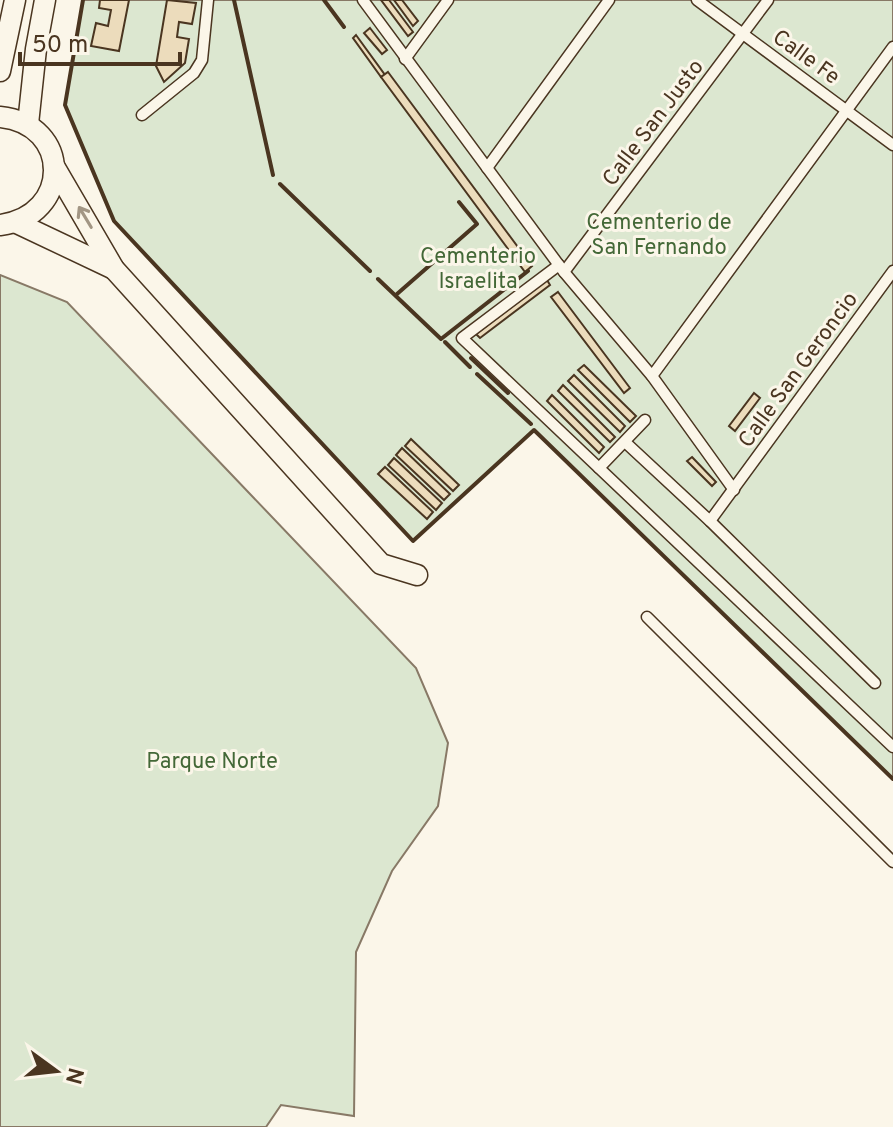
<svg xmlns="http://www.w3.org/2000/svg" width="893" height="1127" font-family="Overpass,sans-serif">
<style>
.green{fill:#dce7d0;stroke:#887966;stroke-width:2}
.building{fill:#ecdcbc;stroke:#4a3520;stroke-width:2}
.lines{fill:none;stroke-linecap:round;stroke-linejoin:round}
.service-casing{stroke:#4a3520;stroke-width:13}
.minor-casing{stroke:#4a3520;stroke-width:23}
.service{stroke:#fbf6e9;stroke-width:10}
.minor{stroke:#fbf6e9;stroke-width:20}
.wall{stroke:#4a3520;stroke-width:4}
.oneway{stroke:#a29684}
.labels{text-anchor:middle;stroke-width:6;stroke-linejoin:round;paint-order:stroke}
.street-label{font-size:22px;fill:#4a3520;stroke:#fbf6e9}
.park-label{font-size:22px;fill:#436837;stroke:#fbf6e9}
</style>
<rect width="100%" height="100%" fill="#fbf6e9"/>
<!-- green -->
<g class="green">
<path d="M 83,0 L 893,0 L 893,779 L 534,430 L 413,541 L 114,221 L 65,105 Z"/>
<path d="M 0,275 L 67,302 L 416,668 L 448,743 L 438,806 L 392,871 L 356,952 L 354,1116 L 281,1105 L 266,1127 L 0,1127 Z"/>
</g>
<!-- building -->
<g class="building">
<path d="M 100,0 L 129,0 L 119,51 L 91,46 L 96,23 L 108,26 L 111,10 L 99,8 Z"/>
<path d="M 167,0 L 196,3 L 192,24 L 179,22 L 177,37 L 189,39 L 185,63 L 164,82 L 156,66 Z"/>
<path d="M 381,0 L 389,0 L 413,32 L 408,36 Z"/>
<path d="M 394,0 L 402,0 L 418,21 L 413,26 Z"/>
<path d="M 370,28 L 387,50 L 382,54 L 364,33 Z"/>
<path d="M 356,35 L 385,75 L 381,77 L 353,38 Z"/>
<path d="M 388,72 L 532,266 L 525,272 L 381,77 Z"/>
<path d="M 547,280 L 550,285 L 480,338 L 476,334 Z"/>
<path d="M 558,292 L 630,388 L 624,393 L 551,297 Z"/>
<path d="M 584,365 L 636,416 L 630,422 L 578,370 Z"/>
<path d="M 574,375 L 625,426 L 620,432 L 568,381 Z"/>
<path d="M 563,385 L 615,437 L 610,442 L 558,391 Z"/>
<path d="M 754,393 L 760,398 L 735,431 L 729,426 Z"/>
<path d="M 552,395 L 604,447 L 599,453 L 547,401 Z"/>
<path d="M 411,439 L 459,485 L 453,491 L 405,446 Z"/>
<path d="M 402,448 L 450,494 L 444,500 L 396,455 Z"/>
<path d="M 692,457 L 716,482 L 712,486 L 687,461 Z"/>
<path d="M 394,458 L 442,503 L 436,510 L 388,465 Z"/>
<path d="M 385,467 L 433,512 L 427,519 L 378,474 Z"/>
</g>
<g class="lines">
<defs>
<g id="service">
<path d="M 363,0 L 564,272 L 652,376 L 734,490"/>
<path d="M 697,0 L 893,145"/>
<path d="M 405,59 L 448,0"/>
<path d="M 142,115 L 194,73 L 202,60 L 208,0"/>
<path d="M 487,168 L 609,0"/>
<path d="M 559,265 L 462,338 L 893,747"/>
<path d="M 564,272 L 768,0"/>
<path d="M 652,376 L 893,47"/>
<path d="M 625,442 L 710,521 L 875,683"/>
<path d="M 599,468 L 645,420"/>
<path d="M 710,521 L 893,271"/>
<path d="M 647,617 L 893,862"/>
</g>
<g id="minor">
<path d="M 0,71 L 15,0"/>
<path d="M 0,117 C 72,124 72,216 0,225"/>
<path d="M 28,124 L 36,49 L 45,0"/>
<path d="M 54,166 L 114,269 L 381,564 L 417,575"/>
<path d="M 17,223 L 114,269"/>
</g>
</defs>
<!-- service casing -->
<use href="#service" class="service-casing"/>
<!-- minor casing -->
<use href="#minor" class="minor-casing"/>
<!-- service -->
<use href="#service" class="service"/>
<!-- minor -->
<use href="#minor" class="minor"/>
<!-- wall -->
<g class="wall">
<path d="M 83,0 L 65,105 L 114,221 L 413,541 L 534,430 L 893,779"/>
<path d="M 234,0 L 273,175"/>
<path d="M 324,0 L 344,27"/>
<path d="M 280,184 L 370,271"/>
<path d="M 378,279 L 441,339 L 528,271"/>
<path d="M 397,294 L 477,224 L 459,202"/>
<path d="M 445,342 L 470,367"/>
<path d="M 471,358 L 508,393"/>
<path d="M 477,374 L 531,424"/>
</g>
</g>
<!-- one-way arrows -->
<defs><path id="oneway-shaft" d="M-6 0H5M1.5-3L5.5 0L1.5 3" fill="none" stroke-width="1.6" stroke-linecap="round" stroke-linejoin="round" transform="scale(2)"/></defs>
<use class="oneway" href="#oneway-shaft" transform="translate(85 217) rotate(-121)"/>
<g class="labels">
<!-- street labels -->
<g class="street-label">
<text transform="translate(807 56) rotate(36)" y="8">Calle Fe</text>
<text transform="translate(652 122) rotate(-53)" y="8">Calle San Justo</text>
<text transform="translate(797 369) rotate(-54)" y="8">Calle San Geroncio</text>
</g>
<!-- park labels -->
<g class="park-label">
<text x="659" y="229">Cementerio de<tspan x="659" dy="25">San Fernando</tspan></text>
<text x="478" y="263">Cementerio<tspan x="478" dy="25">Israelita</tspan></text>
<text x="212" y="768">Parque Norte</text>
</g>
</g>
<!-- north arrow -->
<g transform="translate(56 1071) rotate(105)" stroke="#fbf6e9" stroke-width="6" paint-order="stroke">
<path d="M0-6L14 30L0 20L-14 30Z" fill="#4a3520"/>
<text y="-12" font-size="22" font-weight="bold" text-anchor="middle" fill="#4a3520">N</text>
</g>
<!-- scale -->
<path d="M20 52v12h160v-12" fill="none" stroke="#4a3520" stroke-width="4"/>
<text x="32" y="52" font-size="24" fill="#4a3520" stroke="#fbf6e9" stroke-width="6" paint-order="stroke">50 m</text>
</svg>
